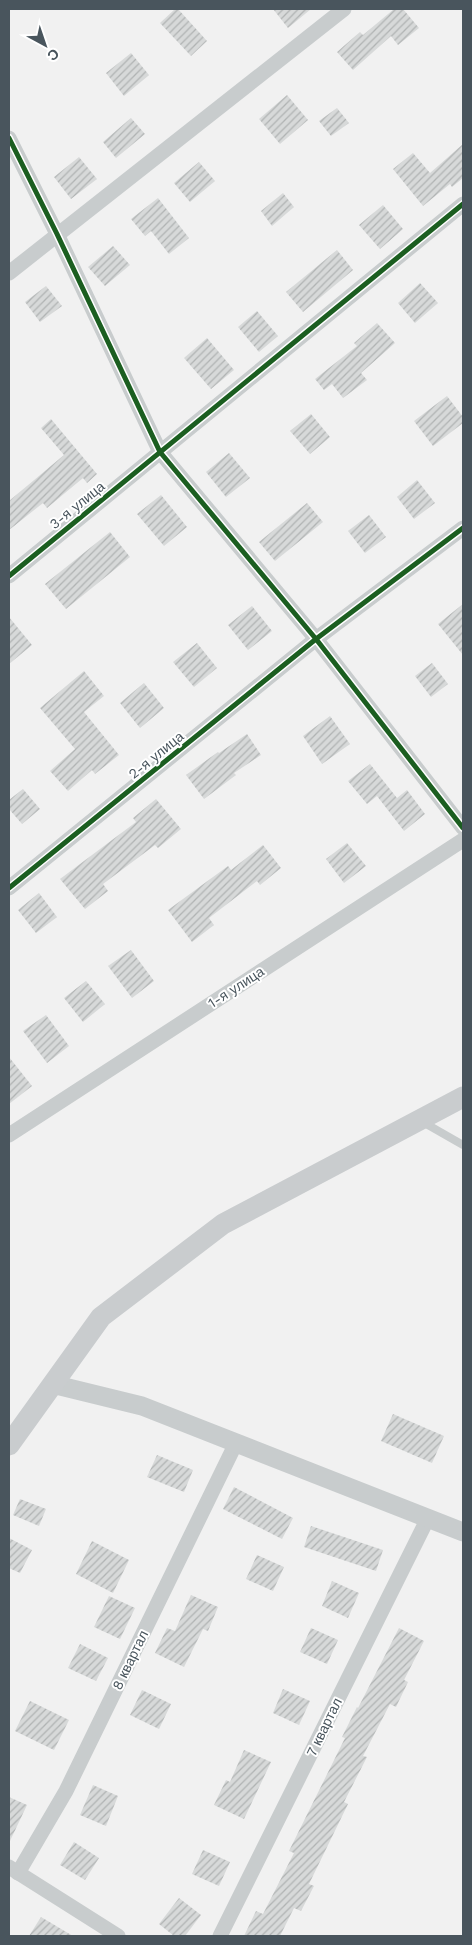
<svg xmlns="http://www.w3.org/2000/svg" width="472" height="1945" font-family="'Work Sans',sans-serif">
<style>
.building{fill:url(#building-hatch)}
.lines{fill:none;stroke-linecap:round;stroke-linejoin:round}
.service{stroke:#c8cccd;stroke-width:8}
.minor{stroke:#c8cccd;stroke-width:15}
.tertiary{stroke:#c8cccd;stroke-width:19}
.secondary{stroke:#c9ccce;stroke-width:21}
.cycleway-casing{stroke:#fff;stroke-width:8}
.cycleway{stroke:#1b5e20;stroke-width:5}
.labels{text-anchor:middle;stroke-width:4;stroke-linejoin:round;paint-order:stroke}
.street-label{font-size:14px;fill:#49555d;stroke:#fff}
</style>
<defs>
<pattern id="building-hatch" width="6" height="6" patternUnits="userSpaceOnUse" patternTransform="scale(1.25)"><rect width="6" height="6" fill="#d7d9d9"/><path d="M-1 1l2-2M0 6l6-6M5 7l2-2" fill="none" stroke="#b0b3b3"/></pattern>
</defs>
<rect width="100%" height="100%" fill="#f1f1f1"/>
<!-- building -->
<g class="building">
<path d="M 175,9 L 178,9 L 207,41 L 191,56 L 160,23 Z"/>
<path d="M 273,9 L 311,9 L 288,28 Z"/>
<path d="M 394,9 L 403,9 L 419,28 L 398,45 L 391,36 L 353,70 L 337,52 L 360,32 L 363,35 Z"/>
<path d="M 131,53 L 149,75 L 124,96 L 106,73 Z"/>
<path d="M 287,95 L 308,120 L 280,144 L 259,119 Z"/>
<path d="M 337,108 L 349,123 L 331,136 L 319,121 Z"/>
<path d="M 131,118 L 145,134 L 116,158 L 103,142 Z"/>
<path d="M 463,144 L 463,178 L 452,187 L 450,184 L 423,206 L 393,169 L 413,153 L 430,173 Z"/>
<path d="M 79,157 L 97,179 L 71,199 L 54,177 Z"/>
<path d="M 199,162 L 215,181 L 190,202 L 174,183 Z"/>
<path d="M 283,193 L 294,207 L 272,226 L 261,211 Z"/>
<path d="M 158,198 L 189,238 L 169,254 L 151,231 L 145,236 L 131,219 Z"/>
<path d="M 383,205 L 403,229 L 380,249 L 359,225 Z"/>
<path d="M 113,246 L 130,265 L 105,286 L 88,267 Z"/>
<path d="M 337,250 L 353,270 L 303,312 L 286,292 Z"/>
<path d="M 420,283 L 438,303 L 415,323 L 398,303 Z"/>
<path d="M 46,286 L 62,306 L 40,322 L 25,302 Z"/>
<path d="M 257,311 L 278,336 L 259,352 L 238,327 Z"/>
<path d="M 377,323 L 395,343 L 361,373 L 367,380 L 343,398 L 332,384 L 324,390 L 315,379 L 357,346 L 354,343 Z"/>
<path d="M 207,338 L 234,370 L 211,389 L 184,358 Z"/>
<path d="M 447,396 L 463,417 L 463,423 L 433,446 L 414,421 Z"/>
<path d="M 311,414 L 330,437 L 310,454 L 290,431 Z"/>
<path d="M 51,419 L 97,474 L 87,483 L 83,478 L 47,508 L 43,503 L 9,530 L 9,501 L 64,455 L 41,428 Z"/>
<path d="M 229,453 L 250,478 L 226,497 L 206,472 Z"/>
<path d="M 417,480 L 435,503 L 414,519 L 397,497 Z"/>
<path d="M 161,495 L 187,527 L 164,546 L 137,514 Z"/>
<path d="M 307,503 L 323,522 L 275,561 L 259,542 Z"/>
<path d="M 369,515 L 386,537 L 365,553 L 348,531 Z"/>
<path d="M 110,532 L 130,557 L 66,609 L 45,584 Z"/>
<path d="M 463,604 L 463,655 L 438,624 Z"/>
<path d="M 252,606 L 272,631 L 248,650 L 228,625 Z"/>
<path d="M 9,617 L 32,645 L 9,664 Z"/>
<path d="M 197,643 L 217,668 L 194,687 L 173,662 Z"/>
<path d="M 432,663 L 448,684 L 431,697 L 415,676 Z"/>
<path d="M 84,671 L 104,696 L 84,712 L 119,755 L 95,774 L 92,770 L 68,791 L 50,771 L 75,749 L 40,708 Z"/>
<path d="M 144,683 L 164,708 L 140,728 L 120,703 Z"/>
<path d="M 330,716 L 350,744 L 322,764 L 303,736 Z"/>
<path d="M 247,734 L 261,755 L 234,773 L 236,775 L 204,799 L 186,775 L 218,752 L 219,753 Z"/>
<path d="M 370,764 L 397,798 L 407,790 L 425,814 L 404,831 L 377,796 L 367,804 L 348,781 Z"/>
<path d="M 23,789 L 40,809 L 22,824 L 9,809 L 9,800 Z"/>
<path d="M 156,799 L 181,829 L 158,848 L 155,845 L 103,884 L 108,891 L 85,909 L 60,879 L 136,822 L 133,818 Z"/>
<path d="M 347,843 L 366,866 L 344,883 L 326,859 Z"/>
<path d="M 263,845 L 281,868 L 260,885 L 257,881 L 209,918 L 214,925 L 192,942 L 168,910 L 228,866 L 231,870 Z"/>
<path d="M 39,893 L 57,917 L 36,933 L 18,910 Z"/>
<path d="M 131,950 L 154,981 L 132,998 L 108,966 Z"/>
<path d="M 86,981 L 105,1004 L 83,1022 L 64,998 Z"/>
<path d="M 46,1015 L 69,1046 L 47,1063 L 23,1031 Z"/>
<path d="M 9,1057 L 32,1086 L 9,1104 Z"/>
<path d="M 393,1414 L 444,1436 L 432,1463 L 381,1441 Z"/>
<path d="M 157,1455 L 193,1470 L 184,1492 L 147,1477 Z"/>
<path d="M 234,1487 L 293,1518 L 282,1539 L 223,1509 Z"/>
<path d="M 20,1499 L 46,1509 L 39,1526 L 13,1515 Z"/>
<path d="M 311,1526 L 383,1550 L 376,1571 L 304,1547 Z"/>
<path d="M 9,1538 L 32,1550 L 20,1573 L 9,1568 Z"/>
<path d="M 92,1541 L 129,1560 L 113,1593 L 76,1574 Z"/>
<path d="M 257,1555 L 284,1567 L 273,1591 L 246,1579 Z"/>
<path d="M 332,1581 L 359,1593 L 348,1618 L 322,1606 Z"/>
<path d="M 191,1595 L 218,1607 L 208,1631 L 203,1629 L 184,1667 L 155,1653 L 167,1628 L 175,1631 Z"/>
<path d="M 109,1596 L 135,1608 L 120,1639 L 94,1627 Z"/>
<path d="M 311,1628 L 338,1640 L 327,1664 L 300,1652 Z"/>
<path d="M 399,1628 L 424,1641 L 404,1680 L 408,1682 L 396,1707 L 390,1704 L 363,1756 L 367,1757 L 344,1802 L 348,1804 L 309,1884 L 314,1886 L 301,1911 L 294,1908 L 280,1936 L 244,1936 L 256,1911 L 263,1914 L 294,1853 L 289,1851 L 345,1738 L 342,1737 L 357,1707 L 358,1708 Z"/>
<path d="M 80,1644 L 108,1658 L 96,1681 L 68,1668 Z"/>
<path d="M 283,1689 L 310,1701 L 299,1725 L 273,1713 Z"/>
<path d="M 142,1690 L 171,1704 L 159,1729 L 130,1715 Z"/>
<path d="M 30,1701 L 69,1720 L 54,1750 L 15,1731 Z"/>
<path d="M 244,1750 L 271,1762 L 244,1819 L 214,1805 L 226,1780 L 230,1782 Z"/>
<path d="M 93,1785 L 118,1796 L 106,1826 L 80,1815 Z"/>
<path d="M 9,1797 L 27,1805 L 9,1843 Z"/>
<path d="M 74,1842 L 99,1858 L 85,1880 L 60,1865 Z"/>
<path d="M 203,1850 L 230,1862 L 219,1886 L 192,1874 Z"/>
<path d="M 179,1898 L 201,1915 L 185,1936 L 174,1936 L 159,1924 Z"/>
<path d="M 41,1917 L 73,1936 L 29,1936 Z"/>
</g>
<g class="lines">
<!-- service -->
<path class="service" d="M 421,1121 L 463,1145"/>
<!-- minor -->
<g class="minor">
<path d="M 9,138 L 57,234 L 160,452 L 316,639 L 463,828"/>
<path d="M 9,273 L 344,9"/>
<path d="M 9,576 L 463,204"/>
<path d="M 9,888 L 316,639 L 463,528"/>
<path d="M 9,1135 L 463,840"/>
<path d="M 9,1867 L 118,1936"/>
<path d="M 18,1873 L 66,1791 L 236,1443"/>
<path d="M 220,1936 L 428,1518"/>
</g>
<!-- tertiary -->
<path class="tertiary" d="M 52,1384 L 142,1406 L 463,1532"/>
<!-- secondary -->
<path class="secondary" d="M 9,1445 L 101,1317 L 223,1224 L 463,1097"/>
<defs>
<g id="cycleway">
<path d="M 9,138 L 57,234 L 160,452 L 316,639 L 463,828"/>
<path d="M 9,576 L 463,204"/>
<path d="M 9,888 L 316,639 L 463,528"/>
</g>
</defs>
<!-- cycleway casing -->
<use href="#cycleway" class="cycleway-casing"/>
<!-- cycleway -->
<use href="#cycleway" class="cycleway"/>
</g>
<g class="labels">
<!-- street labels -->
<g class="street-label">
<text transform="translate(77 505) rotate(-39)" y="5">3-я улица</text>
<text transform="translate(156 755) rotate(-39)" y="5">2-я улица</text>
<text transform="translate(236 987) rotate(-33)" y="5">1-я улица</text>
<text transform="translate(130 1660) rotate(-64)" y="5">8 квартал</text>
<text transform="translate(324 1727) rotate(-64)" y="5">7 квартал</text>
</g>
</g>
<!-- border -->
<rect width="472" height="1945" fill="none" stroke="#49555d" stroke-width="20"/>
<!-- north arrow -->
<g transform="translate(45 45) rotate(140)" stroke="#ffffff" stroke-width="4" paint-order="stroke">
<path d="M0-4L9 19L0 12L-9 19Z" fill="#49555d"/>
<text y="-8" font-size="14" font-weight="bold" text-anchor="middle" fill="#49555d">С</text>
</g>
</svg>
